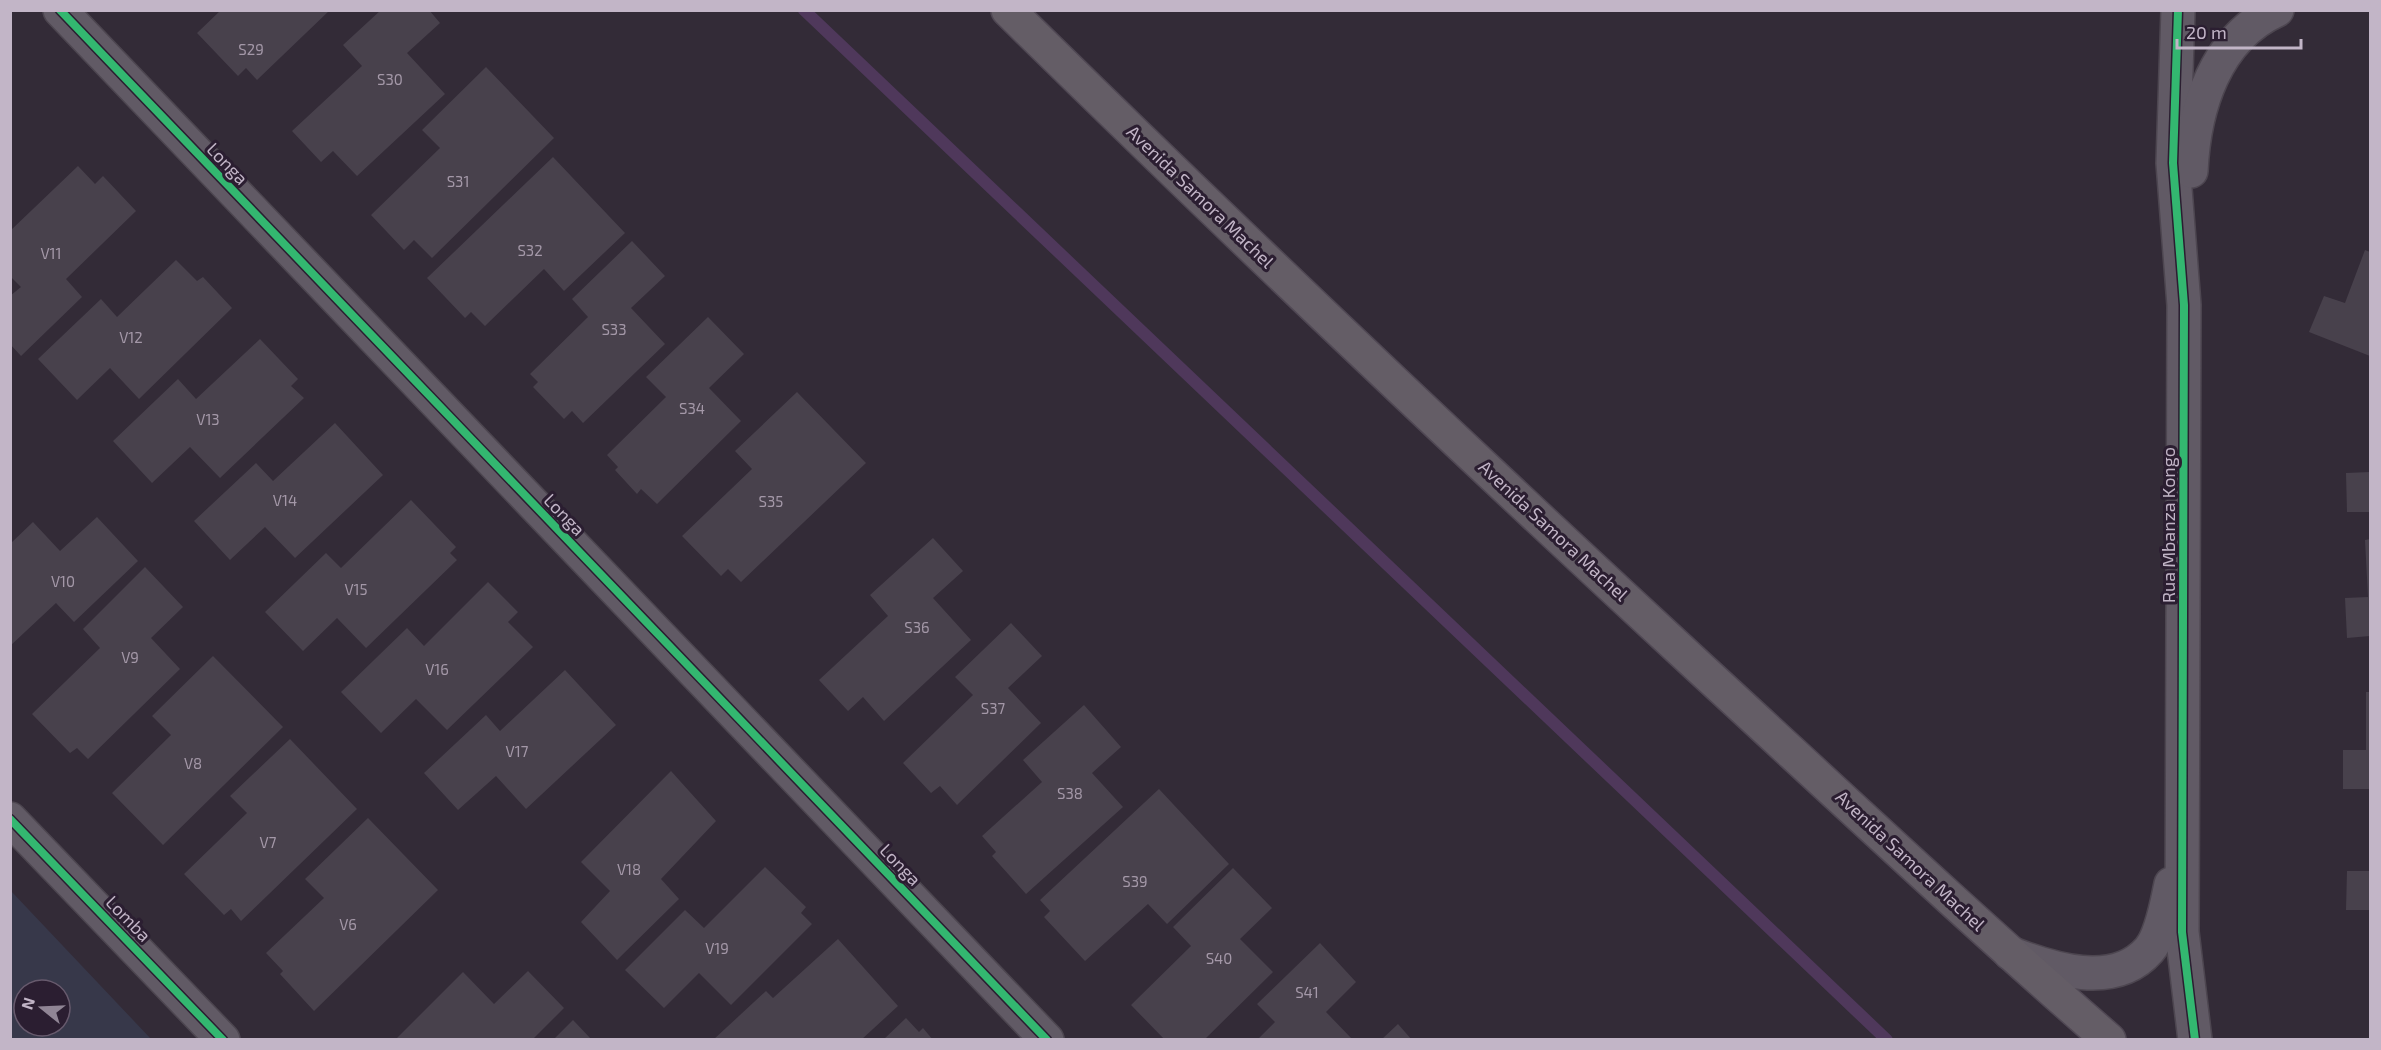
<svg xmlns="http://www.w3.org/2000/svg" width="2381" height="1050" font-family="'Exo 2',sans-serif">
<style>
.green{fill:#37384a;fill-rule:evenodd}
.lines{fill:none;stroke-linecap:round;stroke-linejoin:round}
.stream{stroke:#4f385b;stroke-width:12}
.building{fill:#48414c}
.minor-casing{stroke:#4d4650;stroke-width:36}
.major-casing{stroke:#504854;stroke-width:36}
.minor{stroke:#615a65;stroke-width:33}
.major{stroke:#645d66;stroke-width:33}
.cycleway-casing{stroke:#2b1e31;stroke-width:11}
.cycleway{stroke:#33b770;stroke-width:8}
.labels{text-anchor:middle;stroke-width:6;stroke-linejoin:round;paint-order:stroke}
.number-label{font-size:15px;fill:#a498a8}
.street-label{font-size:18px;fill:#c2b5c7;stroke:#2b1e31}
</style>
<rect width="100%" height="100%" fill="#332b37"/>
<!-- green -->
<path class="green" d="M 11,891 L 151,1039 L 11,1039 ZM 24,990 L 60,990 L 60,1026 L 24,1026 Z"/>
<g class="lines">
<!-- stream -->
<path class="stream" d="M 804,10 L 1887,1040"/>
</g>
<!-- building -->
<g class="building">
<path d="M 221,10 L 330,10 L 257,80 L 246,68 L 238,76 L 197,33 Z"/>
<path d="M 381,10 L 429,10 L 440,23 L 407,53 L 445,94 L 357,176 L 333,151 L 321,162 L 292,131 L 362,66 L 343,45 Z"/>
<path d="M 486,67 L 554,138 L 432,258 L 414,240 L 404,250 L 371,215 L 440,148 L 422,130 Z"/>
<path d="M 553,157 L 625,233 L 564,291 L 544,269 L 485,326 L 471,312 L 465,318 L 427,278 Z"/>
<path d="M 78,166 L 95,184 L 103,176 L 136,211 L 66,279 L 82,297 L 21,356 L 10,344 L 10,296 L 21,287 L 10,276 L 10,231 Z"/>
<path d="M 632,241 L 665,276 L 631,308 L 665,344 L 583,423 L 572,411 L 564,419 L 533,387 L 538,382 L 530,374 L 588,317 L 572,299 Z"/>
<path d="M 2365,250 L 2370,252 L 2370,356 L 2309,332 L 2324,296 L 2345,303 Z"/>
<path d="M 176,260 L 197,281 L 203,277 L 232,308 L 139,399 L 110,368 L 77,400 L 38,359 L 101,299 L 117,317 Z"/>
<path d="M 708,317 L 744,354 L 709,388 L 741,421 L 657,504 L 641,489 L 637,494 L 615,470 L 618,467 L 607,455 L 666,397 L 646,377 Z"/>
<path d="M 260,339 L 298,379 L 291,386 L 304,398 L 220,478 L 190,447 L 152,483 L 113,441 L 178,379 L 196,399 Z"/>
<path d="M 797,392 L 866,463 L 741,582 L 728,569 L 721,576 L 682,536 L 752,469 L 735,451 Z"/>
<path d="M 335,423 L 383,475 L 295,558 L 265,527 L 230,560 L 194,521 L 256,463 L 273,481 Z"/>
<path d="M 2370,472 L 2370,512 L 2347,512 L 2346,473 Z"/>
<path d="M 411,500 L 456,547 L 450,553 L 457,560 L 366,648 L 337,618 L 303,651 L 265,612 L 326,553 L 341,568 Z"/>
<path d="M 97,517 L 138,561 L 74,622 L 56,603 L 10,646 L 10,544 L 33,522 L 60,551 Z"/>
<path d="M 933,538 L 963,571 L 933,598 L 971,640 L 884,721 L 863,697 L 848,711 L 819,680 L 888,616 L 870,595 Z"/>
<path d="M 2370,539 L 2370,636 L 2347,638 L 2345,598 L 2368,597 L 2365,540 Z"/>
<path d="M 145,567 L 183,607 L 151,638 L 180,669 L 88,759 L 77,748 L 70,753 L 32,714 L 100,648 L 83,629 Z"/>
<path d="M 488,582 L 518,612 L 508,622 L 533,647 L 447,730 L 416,699 L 381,733 L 341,692 L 407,628 L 424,646 Z"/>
<path d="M 1011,623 L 1042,656 L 1008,688 L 1041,723 L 957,805 L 940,786 L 931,793 L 903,763 L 973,695 L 955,677 Z"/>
<path d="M 213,656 L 283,727 L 163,845 L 112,793 L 171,735 L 152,716 Z"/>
<path d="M 565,670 L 616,725 L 526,809 L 496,776 L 458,810 L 424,773 L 486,715 L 500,731 Z"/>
<path d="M 2366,692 L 2370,692 L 2370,789 L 2343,789 L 2343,750 L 2366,750 Z"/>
<path d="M 1084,705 L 1121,747 L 1092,773 L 1123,807 L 1026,894 L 992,856 L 996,852 L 982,836 L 1042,782 L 1023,760 Z"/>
<path d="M 290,739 L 357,809 L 241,921 L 231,909 L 224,915 L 184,874 L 247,813 L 230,796 Z"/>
<path d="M 671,771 L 716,821 L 661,879 L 679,899 L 617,960 L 581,922 L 610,891 L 581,862 Z"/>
<path d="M 1159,789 L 1229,864 L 1167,924 L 1148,904 L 1085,961 L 1044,917 L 1050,911 L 1040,900 Z"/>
<path d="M 368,818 L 438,890 L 314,1011 L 280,974 L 283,971 L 266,953 L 324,898 L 305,879 Z"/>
<path d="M 765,867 L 806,907 L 801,913 L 812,924 L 731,1005 L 699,973 L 664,1008 L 625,970 L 685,910 L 704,928 Z"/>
<path d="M 1233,868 L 1272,908 L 1240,939 L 1273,972 L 1204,1040 L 1165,1040 L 1131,1005 L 1191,946 L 1173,927 Z"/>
<path d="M 2347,871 L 2370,871 L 2370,910 L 2346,910 Z"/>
<path d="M 838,939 L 898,1006 L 861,1040 L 713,1040 L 766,991 L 773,998 Z"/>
<path d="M 1320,943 L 1356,982 L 1326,1012 L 1353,1040 L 1257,1040 L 1275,1022 L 1257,1004 Z"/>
<path d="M 528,971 L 564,1008 L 532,1040 L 395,1040 L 463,972 L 494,1004 Z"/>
<path d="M 906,1018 L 919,1032 L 923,1028 L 933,1040 L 883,1040 Z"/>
<path d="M 573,1020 L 592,1040 L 553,1040 Z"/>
<path d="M 1398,1024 L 1412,1040 L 1381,1040 Z"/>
</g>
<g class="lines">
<defs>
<g id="minor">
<path d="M 60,10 L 1047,1040"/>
<path d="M 2178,10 L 2173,163 L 2184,305 L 2182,932 L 2195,1040"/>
<path d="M 2191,171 C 2194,108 2215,38 2277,10"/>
<path d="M 10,819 L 223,1040"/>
<path d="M 2010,953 C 2051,969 2114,990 2149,950 C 2162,935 2167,902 2171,884"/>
</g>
<path id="major" d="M 1008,10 C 1235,233 1466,452 1700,668 C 1836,793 1970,919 2109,1040"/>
</defs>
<!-- minor casing -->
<use href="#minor" class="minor-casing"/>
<!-- major casing -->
<use href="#major" class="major-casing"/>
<!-- minor -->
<use href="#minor" class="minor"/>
<!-- major -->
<use href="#major" class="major"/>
<defs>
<g id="cycleway">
<path d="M 60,10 L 1047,1040"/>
<path d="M 2178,10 L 2173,163 L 2184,305 L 2182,932 L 2195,1040"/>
<path d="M 10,819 L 223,1040"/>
</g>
</defs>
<!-- cycleway casing -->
<use href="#cycleway" class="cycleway-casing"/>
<!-- cycleway -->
<use href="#cycleway" class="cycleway"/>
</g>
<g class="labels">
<!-- number labels -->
<g class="number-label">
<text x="251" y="55">S29</text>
<text x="390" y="85">S30</text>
<text x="458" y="187">S31</text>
<text x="530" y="256">S32</text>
<text x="51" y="259">V11</text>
<text x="614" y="335">S33</text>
<text x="131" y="343">V12</text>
<text x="692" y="414">S34</text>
<text x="208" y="425">V13</text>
<text x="285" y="506">V14</text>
<text x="771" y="507">S35</text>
<text x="63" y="587">V10</text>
<text x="356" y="595">V15</text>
<text x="917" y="633">S36</text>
<text x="130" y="663">V9</text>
<text x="437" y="675">V16</text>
<text x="993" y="714">S37</text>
<text x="517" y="757">V17</text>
<text x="193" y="769">V8</text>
<text x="1070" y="799">S38</text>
<text x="268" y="848">V7</text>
<text x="629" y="875">V18</text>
<text x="1135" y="887">S39</text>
<text x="348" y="930">V6</text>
<text x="717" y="954">V19</text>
<text x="1219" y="964">S40</text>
<text x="1307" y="998">S41</text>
</g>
<!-- street labels -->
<g class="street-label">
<text transform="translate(227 164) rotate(46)" y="6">Longa</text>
<text transform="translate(1200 197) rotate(44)" y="6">Avenida Samora Machel</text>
<text transform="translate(564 515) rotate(46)" y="6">Longa</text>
<text transform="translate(2169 525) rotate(-90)" y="6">Rua Mbanza Kongo</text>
<text transform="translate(1553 531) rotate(43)" y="6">Avenida Samora Machel</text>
<text transform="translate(1910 861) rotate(43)" y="6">Avenida Samora Machel</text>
<text transform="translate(900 865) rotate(46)" y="6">Longa</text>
<text transform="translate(128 919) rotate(46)" y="6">Lomba</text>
</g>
</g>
<!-- border -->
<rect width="2381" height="1050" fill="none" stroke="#c2b5c7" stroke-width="24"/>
<!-- north arrow -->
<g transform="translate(42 1008) rotate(288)"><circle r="28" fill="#2b1e31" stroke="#675a6d" stroke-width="1.5"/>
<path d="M0-4.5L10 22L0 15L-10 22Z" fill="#908595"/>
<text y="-9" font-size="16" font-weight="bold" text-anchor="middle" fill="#c2b5c7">N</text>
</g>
<!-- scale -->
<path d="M2177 39v9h124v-9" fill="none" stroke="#c2b5c7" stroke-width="3"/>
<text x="2186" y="39" font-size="18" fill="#c2b5c7" stroke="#2b1e31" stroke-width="4.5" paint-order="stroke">20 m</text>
</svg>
